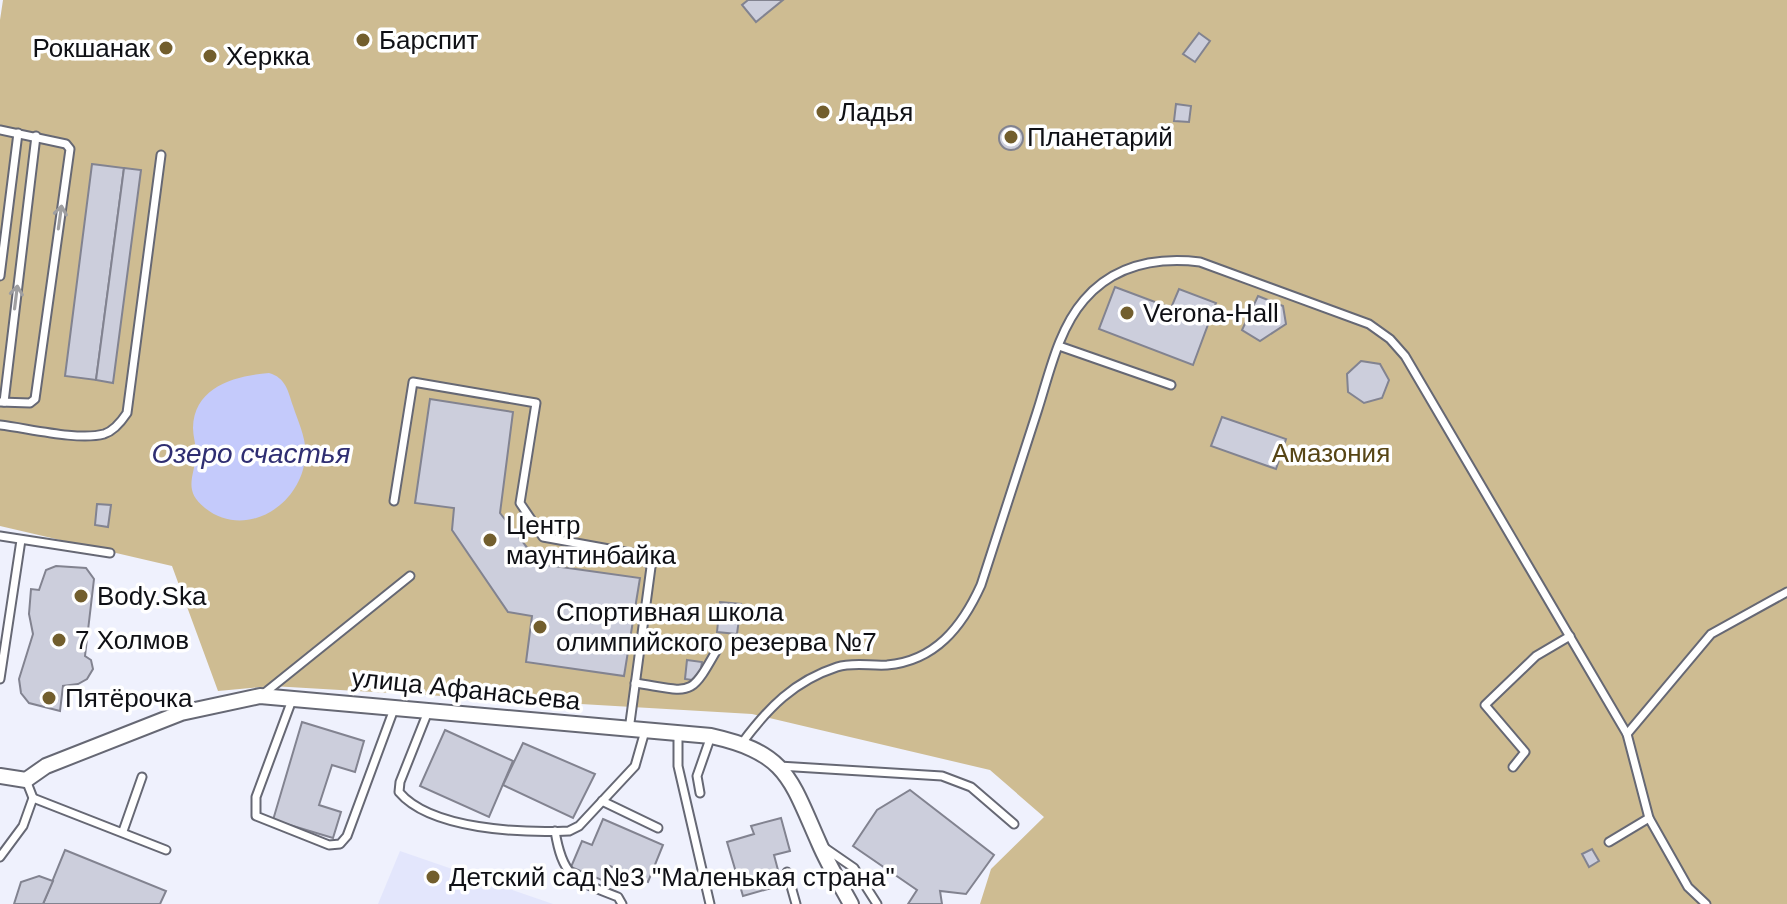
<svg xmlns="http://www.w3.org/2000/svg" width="1787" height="904" font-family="Arial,sans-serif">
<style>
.built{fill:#e3e6fc}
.green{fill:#cebc92}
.water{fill:#c4cafb}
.building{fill:#cccedc;stroke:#828390;stroke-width:2}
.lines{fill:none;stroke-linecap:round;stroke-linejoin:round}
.service-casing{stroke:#666874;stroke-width:11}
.minor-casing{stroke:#666874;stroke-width:18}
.service{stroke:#fff;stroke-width:7}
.minor{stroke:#fff;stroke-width:14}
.oneway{stroke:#9f9fa1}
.poi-dot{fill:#725e2d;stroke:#fff;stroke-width:3}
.labels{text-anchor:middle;stroke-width:7;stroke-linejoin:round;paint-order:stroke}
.poi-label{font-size:26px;fill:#0f1015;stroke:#fff;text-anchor:start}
.park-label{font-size:26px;fill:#574515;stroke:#fff}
.street-label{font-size:26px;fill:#0f1015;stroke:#fff}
.water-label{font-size:28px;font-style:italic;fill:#2f2e72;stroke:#fff}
</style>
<rect width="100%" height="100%" fill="#eff1fd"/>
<!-- built -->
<path class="built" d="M 400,851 L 553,904 L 378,904 Z"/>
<!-- green -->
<path class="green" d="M 3,0 L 1787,0 L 1787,904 L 980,904 L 991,869 L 1044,817 L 990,770 L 752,714 L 272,686 L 218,691 L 172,566 L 0,526 L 0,20 Z"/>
<!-- water -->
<path class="water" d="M 269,373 C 286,378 288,391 293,406 C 298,422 308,441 305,459 C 300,506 245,540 205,508 C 182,490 195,476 196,453 C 196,445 193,436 193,428 C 194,386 236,376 269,373 Z"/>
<!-- building -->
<g class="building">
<path d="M 748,0 L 783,0 L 756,22 L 742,5 Z"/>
<path d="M 1199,33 L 1210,41 L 1195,62 L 1183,54 Z"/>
<path d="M 1176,104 L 1191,106 L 1189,122 L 1174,121 Z"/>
<circle cx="1011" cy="138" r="12"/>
<path d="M 92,164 L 124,168 L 96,380 L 65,376 Z"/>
<path d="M 124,168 L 141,170 L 113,383 L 96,380 Z"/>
<path d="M 1115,287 L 1171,308 L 1179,289 L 1216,303 L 1193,365 L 1099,329 Z"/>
<path d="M 1258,296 L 1283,306 L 1286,324 L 1260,341 L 1242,330 Z"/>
<path d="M 1361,361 L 1380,364 L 1389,380 L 1382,398 L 1364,403 L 1348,392 L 1347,374 Z"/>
<path d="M 430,399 L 513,412 L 500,513 L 540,564 L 640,578 L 624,676 L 526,662 L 532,616 L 508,612 L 452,530 L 454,508 L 415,503 Z"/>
<path d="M 1222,417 L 1286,439 L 1276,469 L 1211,446 Z"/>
<path d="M 97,504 L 111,505 L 108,527 L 95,525 Z"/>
<path d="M 56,566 L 86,568 L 94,579 L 85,656 L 91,660 L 93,669 L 87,679 L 78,684 L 63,686 L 60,711 L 29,703 L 21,693 L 19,679 L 33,634 L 29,614 L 31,589 L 39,590 L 46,570 Z"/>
<path d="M 720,602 L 741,604 L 737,634 L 717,632 Z"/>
<path d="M 687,660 L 702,662 L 699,681 L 685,679 Z"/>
<path d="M 302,722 L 364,741 L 355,772 L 332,765 L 319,805 L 341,812 L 333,838 L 273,820 Z"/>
<path d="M 445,730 L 513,761 L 489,817 L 420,786 Z"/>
<path d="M 523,743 L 595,774 L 573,818 L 503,785 Z"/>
<path d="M 910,790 L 994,855 L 966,894 L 940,891 L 942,904 L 908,904 L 917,890 L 853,846 L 877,810 Z"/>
<path d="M 781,818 L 790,851 L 774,855 L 782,885 L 743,896 L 727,842 L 754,834 L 751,826 Z"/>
<path d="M 603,819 L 663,845 L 648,882 L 610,866 L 604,881 L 571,867 L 582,841 L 592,845 Z"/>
<path d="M 1592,849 L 1599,861 L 1589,867 L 1582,854 Z"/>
<path d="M 65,850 L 166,891 L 160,904 L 43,904 Z"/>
<path d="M 39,876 L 53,881 L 43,904 L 14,904 L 21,882 Z"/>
</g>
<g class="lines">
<defs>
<g id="service">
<path d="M 0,130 L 66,144 L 70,149 L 35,399 L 30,403 L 0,402"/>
<path d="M 0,276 L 18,133"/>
<path d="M 1059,346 L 1171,385"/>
<path d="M 4,402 L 36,136"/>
<path d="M 0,425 C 27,428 78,441 104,434 C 114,431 121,422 127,413 L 161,155"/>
<path d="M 394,501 L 413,382 L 536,403 L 520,503 L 543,537 L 642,555 L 651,567 L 629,730"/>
<path d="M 0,536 L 110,553"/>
<path d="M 0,679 L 21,540"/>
<path d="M 635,683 C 694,692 689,699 719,646"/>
<path d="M 262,695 L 410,576"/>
<path d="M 292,700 L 256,797 L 256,816 L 329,845 L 340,844 L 347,836 L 394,709"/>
<path d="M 429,709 L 400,782 L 399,792 C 431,830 522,833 569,831 L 579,826 L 635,766 L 645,731"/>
<path d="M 678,733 L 678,766 L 710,904"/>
<path d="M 1627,734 L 1711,634 L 1787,592"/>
<path d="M 742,743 C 768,708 794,681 837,667 C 853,662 870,666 887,665 C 935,661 962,627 981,585 C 1000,528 1018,470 1037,412 C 1049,375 1058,330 1084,300 C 1114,265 1157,257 1200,262 L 1369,324 L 1390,339 L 1405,356 L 1627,734 L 1649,818 L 1688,887 L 1706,904"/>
<path d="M 779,766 L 942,776 L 971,787 L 1014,824"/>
<path d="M 1513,767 L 1525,752 L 1485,705 L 1536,656 L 1570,636"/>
<path d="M 700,793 L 697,776 L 711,736"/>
<path d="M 33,798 L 166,850"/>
<path d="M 602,801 L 658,828"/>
<path d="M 123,831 L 142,777"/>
<path d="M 555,831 C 563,879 575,880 618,897 L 622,904"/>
<path d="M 1609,842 L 1649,818"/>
<path d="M 825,848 L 854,868 L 877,904"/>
<path d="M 0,857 L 23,826 L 33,798 L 26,780"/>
<path d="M 787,872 L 796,904"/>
</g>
<path id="minor" d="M 0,776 L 26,780 L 46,766 L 181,713 L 260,696 L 711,736 C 787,753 790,778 819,843 C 828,864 840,884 851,904"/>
</defs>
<!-- service casing -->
<use href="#service" class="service-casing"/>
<!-- minor casing -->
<use href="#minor" class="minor-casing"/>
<!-- service -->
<use href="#service" class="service"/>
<!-- minor -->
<use href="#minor" class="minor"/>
</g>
<!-- one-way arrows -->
<defs><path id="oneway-shaft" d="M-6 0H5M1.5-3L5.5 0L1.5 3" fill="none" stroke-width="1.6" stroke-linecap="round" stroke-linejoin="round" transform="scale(2)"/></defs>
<g class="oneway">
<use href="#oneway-shaft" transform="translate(60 217) rotate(-82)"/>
<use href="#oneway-shaft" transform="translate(16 297) rotate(-83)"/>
</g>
<!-- markers -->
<g class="poi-dot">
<circle cx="363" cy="40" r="8"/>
<circle cx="166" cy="48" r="8"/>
<circle cx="210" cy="56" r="8"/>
<circle cx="823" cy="112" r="8"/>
<circle cx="1011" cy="137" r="8"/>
<circle cx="1127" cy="313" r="8"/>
<circle cx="490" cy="540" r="8"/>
<circle cx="81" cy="596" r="8"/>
<circle cx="540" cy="627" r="8"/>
<circle cx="59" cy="640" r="8"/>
<circle cx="49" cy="698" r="8"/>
<circle cx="433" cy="877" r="8"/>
</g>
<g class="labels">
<!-- poi labels -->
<g class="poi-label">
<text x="379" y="49">Барспит</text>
<text x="150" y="57" text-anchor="end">Рокшанак</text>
<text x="226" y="65">Херкка</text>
<text x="839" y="121">Ладья</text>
<text x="1027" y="146">Планетарий</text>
<text x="1143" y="322">Verona-Hall</text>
<text x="506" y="534">Центр<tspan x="506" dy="30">маунтинбайка</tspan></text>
<text x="97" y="605">Body.Ska</text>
<text x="556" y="621">Спортивная школа<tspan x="556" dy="30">олимпийского резерва №7</tspan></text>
<text x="75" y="649">7 Холмов</text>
<text x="65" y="707">Пятёрочка</text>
<text x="449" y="886">Детский сад №3 "Маленькая страна"</text>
</g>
<!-- park labels -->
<g class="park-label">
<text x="1331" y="462">Амазония</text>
</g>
<!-- street labels -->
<g class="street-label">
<text transform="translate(466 689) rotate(6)" y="9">улица Афанасьева</text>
</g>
<!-- water labels -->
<g class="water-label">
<text x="251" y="463">Озеро счастья</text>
</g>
</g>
</svg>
